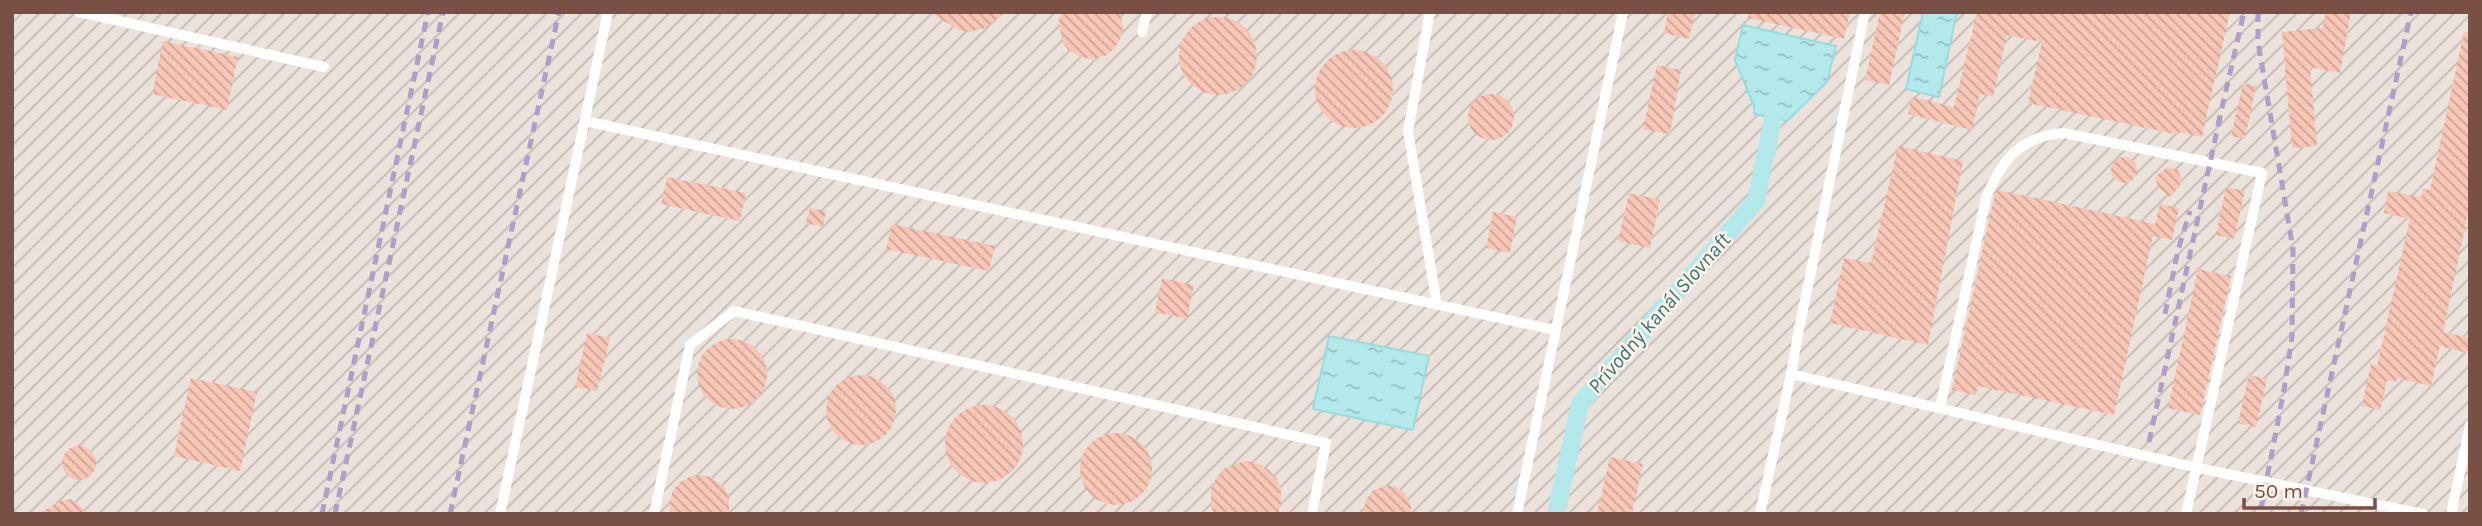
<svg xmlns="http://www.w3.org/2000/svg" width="2482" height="526" font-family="Karla,sans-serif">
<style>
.industrial{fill:url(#industrial-furrows)}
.water{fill:url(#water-ripples);stroke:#98dbdc;stroke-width:2}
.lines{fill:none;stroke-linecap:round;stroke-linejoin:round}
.canal{stroke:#b3e9ea;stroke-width:18}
.building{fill:url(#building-back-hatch)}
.service{stroke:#fff;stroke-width:10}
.rail{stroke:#af9ec8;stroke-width:5;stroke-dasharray:10 7;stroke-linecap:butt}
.labels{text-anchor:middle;stroke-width:5;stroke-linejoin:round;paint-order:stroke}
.water-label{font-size:21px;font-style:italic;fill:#357678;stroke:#fff3e9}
</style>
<defs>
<pattern id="industrial-furrows" width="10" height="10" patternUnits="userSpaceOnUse" patternTransform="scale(1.75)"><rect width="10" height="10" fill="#ece2dc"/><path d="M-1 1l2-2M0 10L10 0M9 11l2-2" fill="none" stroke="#c4bab4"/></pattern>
<pattern id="water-ripples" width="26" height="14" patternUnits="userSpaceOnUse" patternTransform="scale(1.75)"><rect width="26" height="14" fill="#b3e9ea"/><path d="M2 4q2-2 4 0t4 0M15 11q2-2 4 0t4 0" fill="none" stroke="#96bfbf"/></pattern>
<pattern id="building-back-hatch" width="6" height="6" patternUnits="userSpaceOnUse" patternTransform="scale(1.75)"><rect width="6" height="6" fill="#f7c6b5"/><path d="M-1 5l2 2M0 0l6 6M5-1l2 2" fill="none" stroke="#cda395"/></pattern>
</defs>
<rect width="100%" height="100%" fill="#feeee0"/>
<!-- industrial -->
<rect class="industrial" x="12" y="12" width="2458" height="502"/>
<!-- water -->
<g class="water">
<path d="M 1923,12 L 1957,12 L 1939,97 L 1906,89 Z"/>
<path d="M 1743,25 L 1836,46 L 1827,82 L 1787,121 L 1754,114 L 1754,106 L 1735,60 Z"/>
<path d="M 1329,336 L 1429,356 L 1413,430 L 1313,409 Z"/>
</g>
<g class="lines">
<!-- canal -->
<path class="canal" d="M 1556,514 L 1580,404 L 1756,201 L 1773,119"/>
</g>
<!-- building -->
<g class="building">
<path d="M 929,12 L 1006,12 L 985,28 L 970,32 L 959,30 Z"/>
<path d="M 1062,12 L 1120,12 L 1123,29 L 1120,40 L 1114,49 L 1105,56 L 1091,59 L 1080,57 L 1068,50 L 1062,41 L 1059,20 Z"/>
<path d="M 1668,12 L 1695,12 L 1689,39 L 1664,33 Z"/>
<path d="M 1749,12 L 1850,12 L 1844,39 L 1748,18 Z"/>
<path d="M 1880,12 L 1905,12 L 1889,85 L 1865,80 Z"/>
<path d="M 1977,12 L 2230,12 L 2202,137 L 2179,132 L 2179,135 L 2028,103 L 2042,42 L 2007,35 L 1993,97 L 1980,94 L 1972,130 L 1908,114 L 1912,97 L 1954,107 Z"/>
<path d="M 2326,12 L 2351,12 L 2340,73 L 2310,67 L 2317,146 L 2292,148 L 2282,32 L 2323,28 Z"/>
<circle cx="1218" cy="56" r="39"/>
<path d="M 2464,32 L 2470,33 L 2470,204 L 2443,332 L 2470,338 L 2467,353 L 2440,346 L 2431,386 L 2397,378 L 2396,382 L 2387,380 L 2380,410 L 2362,406 L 2371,364 L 2377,366 L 2410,219 L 2384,213 L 2388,191 L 2421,197 L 2423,189 L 2430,190 Z"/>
<path d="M 163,41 L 238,57 L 227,110 L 152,94 Z"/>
<circle cx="1354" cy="89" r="39"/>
<path d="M 1657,65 L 1681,70 L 1670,134 L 1643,129 Z"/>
<path d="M 2243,83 L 2256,86 L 2245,139 L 2231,136 Z"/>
<circle cx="1491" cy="117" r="23"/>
<path d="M 1898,146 L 1963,161 L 1928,345 L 1830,323 L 1844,258 L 1871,263 Z"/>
<circle cx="2124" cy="170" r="13"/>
<path d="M 2167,167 L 2178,170 L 2182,181 L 2180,186 L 2170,197 L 2158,187 L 2155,177 Z"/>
<path d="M 667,177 L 746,193 L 740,221 L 661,204 Z"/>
<path d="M 2226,187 L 2245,191 L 2234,239 L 2216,235 Z"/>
<path d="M 1998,190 L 2155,224 L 2160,204 L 2179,208 L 2172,240 L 2153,236 L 2114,415 L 1978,386 L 1976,395 L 1952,390 L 1994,198 Z"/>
<path d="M 1629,193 L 1660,200 L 1650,248 L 1618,241 Z"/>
<path d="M 810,208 L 826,211 L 823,227 L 806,223 Z"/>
<path d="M 1493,212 L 1517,217 L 1510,253 L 1486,248 Z"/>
<path d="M 892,224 L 995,246 L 989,271 L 886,249 Z"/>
<path d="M 2198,269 L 2231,276 L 2200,415 L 2168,408 Z"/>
<path d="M 1162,278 L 1194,285 L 1187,319 L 1155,312 Z"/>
<path d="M 587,333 L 610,338 L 597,391 L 575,387 Z"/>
<circle cx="732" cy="374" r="35"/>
<path d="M 2249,375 L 2267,379 L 2256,427 L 2238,423 Z"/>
<circle cx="861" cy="410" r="35"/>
<path d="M 191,378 L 257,392 L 240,471 L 174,456 Z"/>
<circle cx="984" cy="444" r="39"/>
<circle cx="1116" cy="469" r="36"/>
<circle cx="79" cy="463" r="17"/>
<path d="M 1610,457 L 1643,464 L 1632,514 L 1597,514 Z"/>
<path d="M 1245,461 L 1259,464 L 1269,470 L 1277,479 L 1281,489 L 1281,505 L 1278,514 L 1215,514 L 1211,507 L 1211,488 L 1217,477 L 1225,468 Z"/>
<path d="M 701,475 L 711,477 L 725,488 L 729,498 L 729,514 L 671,514 L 669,504 L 673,491 L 679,483 L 691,476 Z"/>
<path d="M 1387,485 L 1396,487 L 1405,493 L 1411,506 L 1410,514 L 1364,514 L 1366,500 L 1372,491 Z"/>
<path d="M 71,499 L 90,514 L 38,514 L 61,501 Z"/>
</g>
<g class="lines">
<!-- service -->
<g class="service">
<path d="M 79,12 L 324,67"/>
<path d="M 1430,12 L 1408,131 L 1437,305"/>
<path d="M 1865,12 L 1798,334 L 1791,374 L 2198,468 L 2423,514"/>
<path d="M 1142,32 L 1147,12"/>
<path d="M 585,121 L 1555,330"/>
<path d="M 1940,408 L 1986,198 C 2002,159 2021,136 2064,133 L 2262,173 L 2186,514"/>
<path d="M 500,514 L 608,12"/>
<path d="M 654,514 L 690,345 L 734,311 L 1326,443 L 1312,514"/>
<path d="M 1517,514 L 1623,12"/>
<path d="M 1760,514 L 1791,374"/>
<path d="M 2451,514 L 2470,425"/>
</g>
<!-- rail -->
<g class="rail">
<path d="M 2258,12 L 2258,42 L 2293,249 L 2292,337 L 2284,390 L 2260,514"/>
<path d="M 2218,125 L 2244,12"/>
<path d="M 2165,314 L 2178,250 L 2190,211"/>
<path d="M 2149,442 L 2220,117"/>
<path d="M 322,514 L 428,12"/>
<path d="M 335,514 L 443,12"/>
<path d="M 450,514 L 559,12"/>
<path d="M 2301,514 L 2411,12"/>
</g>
</g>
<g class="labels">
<!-- water labels -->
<g class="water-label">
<text transform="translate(1659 313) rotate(-49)" y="7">Prívodný kanál Slovnaft</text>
</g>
</g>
<!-- border -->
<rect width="2482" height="526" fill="none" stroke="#785045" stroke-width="28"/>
<!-- scale -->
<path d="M2244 498v10h131v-10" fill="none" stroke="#785045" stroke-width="3.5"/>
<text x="2254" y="498" font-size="21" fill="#785045" stroke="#fff3e9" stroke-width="5" paint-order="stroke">50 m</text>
</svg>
